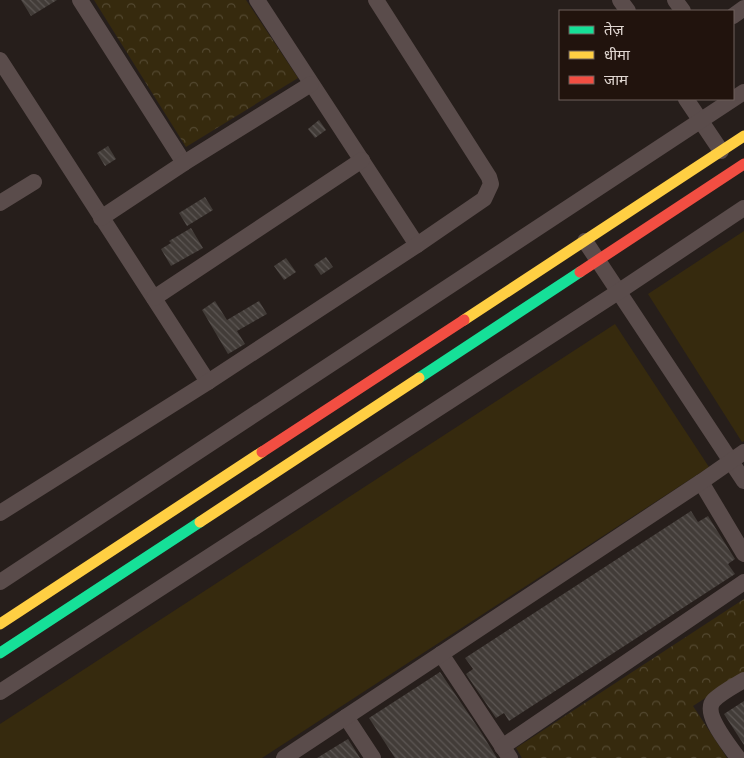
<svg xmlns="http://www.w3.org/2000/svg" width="744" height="758" font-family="Ubuntu,'Noto Sans Devanagari',sans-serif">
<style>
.green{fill:#362a0e}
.forest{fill:url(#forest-crowns)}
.building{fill:url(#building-back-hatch)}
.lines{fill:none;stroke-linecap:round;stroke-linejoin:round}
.street{stroke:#5a4c4b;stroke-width:16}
.fast{stroke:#16e098;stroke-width:11}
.slow{stroke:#ffcf43;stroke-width:11}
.jam{stroke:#f24e42;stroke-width:11}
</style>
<defs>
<pattern id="forest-crowns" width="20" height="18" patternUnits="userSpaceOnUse" patternTransform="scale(1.25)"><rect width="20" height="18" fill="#362a0e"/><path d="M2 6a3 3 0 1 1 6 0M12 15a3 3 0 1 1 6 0" fill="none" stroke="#534830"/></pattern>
<pattern id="building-back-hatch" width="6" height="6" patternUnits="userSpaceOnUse" patternTransform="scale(1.25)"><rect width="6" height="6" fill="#423c38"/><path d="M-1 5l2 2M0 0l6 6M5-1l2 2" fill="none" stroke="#5d5754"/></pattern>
</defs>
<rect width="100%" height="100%" fill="#261e1b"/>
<!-- green -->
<g class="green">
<path d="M 744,231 L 744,441 L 742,442 L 648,294 Z"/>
<path d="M 615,324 L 709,467 L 262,758 L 0,758 L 0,724 Z"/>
</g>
<!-- forest -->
<g class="forest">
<path d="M 94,0 L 246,0 L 298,78 L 186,147 Z"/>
<path d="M 744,599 L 744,673 L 693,706 L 727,758 L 522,758 L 516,748 Z"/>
</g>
<!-- building -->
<g class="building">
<path d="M 21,0 L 57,0 L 31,16 Z"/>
<path d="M 319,120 L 326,130 L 315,138 L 308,129 Z"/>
<path d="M 108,146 L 116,159 L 105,166 L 97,153 Z"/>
<path d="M 205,197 L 213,210 L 187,226 L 179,213 Z"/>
<path d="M 191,228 L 203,248 L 171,266 L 161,249 L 171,243 L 169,241 Z"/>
<path d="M 326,257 L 333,267 L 321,275 L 314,265 Z"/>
<path d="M 286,258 L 296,272 L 284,280 L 274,266 Z"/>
<path d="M 215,301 L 227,320 L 259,301 L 267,314 L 237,331 L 245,344 L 228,354 L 202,310 Z"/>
<path d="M 691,511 L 698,522 L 708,516 L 735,559 L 728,564 L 735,574 L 509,721 L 504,713 L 496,718 L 466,674 L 473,669 L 465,658 Z"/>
<path d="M 440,672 L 479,729 L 497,758 L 395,758 L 369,718 Z"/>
<path d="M 744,701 L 744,745 L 724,714 Z"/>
<path d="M 348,739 L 360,758 L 317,758 Z"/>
</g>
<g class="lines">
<!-- street -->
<g class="street">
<path d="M 80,0 L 184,163"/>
<path d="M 257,0 L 417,245"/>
<path d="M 620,0 L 628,11"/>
<path d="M 675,0 L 683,11"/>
<path d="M 733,16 L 744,8"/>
<path d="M 0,60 L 208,382"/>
<path d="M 686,99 L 721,151"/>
<path d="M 0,203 L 34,182"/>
<path d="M 101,218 L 184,163 L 311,84"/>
<path d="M 585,241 L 744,481"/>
<path d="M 154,298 L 362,160"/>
<path d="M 701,482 L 744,554"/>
<path d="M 0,513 L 208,382 L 417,245 L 484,199 L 491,184 L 489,177 L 376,0"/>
<path d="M 0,582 L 744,92"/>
<path d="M 441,654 L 510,758"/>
<path d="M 0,692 L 618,292 L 744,208"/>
<path d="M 346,717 L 373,758"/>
<path d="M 502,747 L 744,582"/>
<path d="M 284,758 L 701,482 L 744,452"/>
<path d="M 738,758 C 730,746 701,713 714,700 C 722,692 734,686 744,680"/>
</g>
<!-- fast -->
<g class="fast">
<path d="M 419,378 L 580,272"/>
<path d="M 0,653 L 200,522"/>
</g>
<!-- slow -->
<g class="slow">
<path d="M 464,320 L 744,136"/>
<path d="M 200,522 L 419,378"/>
<path d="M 0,624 L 262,452"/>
</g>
<!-- jam -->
<g class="jam">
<path d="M 580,272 L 744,164"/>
<path d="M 262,452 L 464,320"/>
</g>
</g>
<!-- legend -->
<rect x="559" y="10" width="175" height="90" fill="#21130d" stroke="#6e615c"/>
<rect x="569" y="26" width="25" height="8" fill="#16e098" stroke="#6e615c"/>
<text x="604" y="35" font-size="15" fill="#e1d7d2">तेज़</text>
<rect x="569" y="51" width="25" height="8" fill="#ffcf43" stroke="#6e615c"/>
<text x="604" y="60" font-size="15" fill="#e1d7d2">धीमा</text>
<rect x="569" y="76" width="25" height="8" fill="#f24e42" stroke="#6e615c"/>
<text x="604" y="85" font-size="15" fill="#e1d7d2">जाम</text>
</svg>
